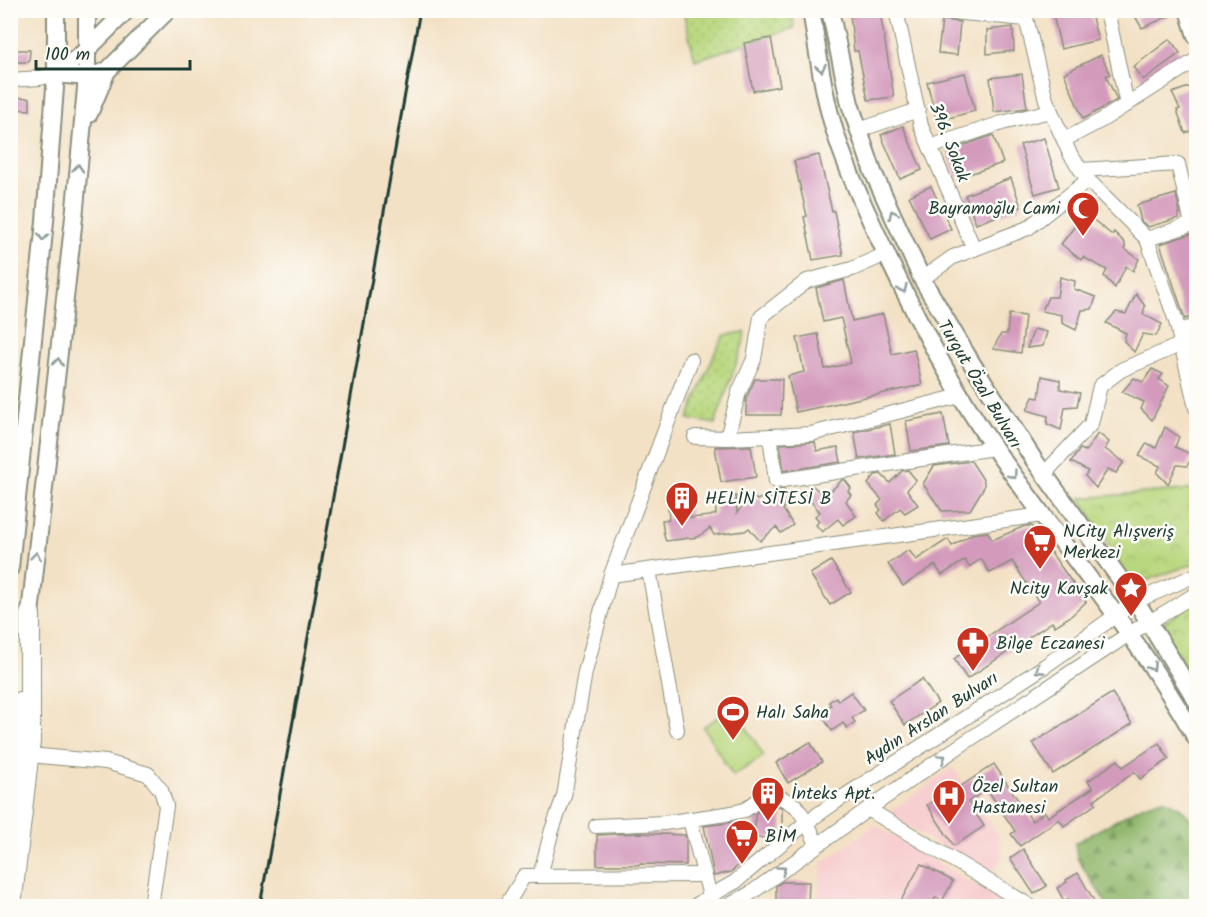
<svg xmlns="http://www.w3.org/2000/svg" width="1207" height="917" font-family="Kalam,sans-serif">
<style>
.built{fill:#f7cfd0}
.grass{fill:url(#grass-dots);stroke:#6c8a59;stroke-width:1.5}
.forest{fill:url(#forest-firs);stroke:#587a50;stroke-width:1.5}
.park{fill:url(#park-crowns);stroke:#6c8a59;stroke-width:1.5}
.pitch{fill:#b9d77e;stroke:#6c8a59;stroke-width:1.5}
.building{fill:#d39abc}
.lines{fill:none;stroke-linecap:round;stroke-linejoin:round}
.minor-casing{stroke:#898f7c;stroke-width:16}
.major-casing{stroke:#898f7c;stroke-width:20}
.highway-casing{stroke:#898f7c;stroke-width:22}
.minor{stroke:#fff;stroke-width:14}
.major{stroke:#fff;stroke-width:16}
.highway{stroke:#fff;stroke-width:20}
.rail{stroke:#1f3d34;stroke-width:3}
.oneway{stroke:#8f9e9a}
.labels{text-anchor:middle;stroke-width:5;stroke-linejoin:round;paint-order:stroke}
.street-label{font-size:18px;fill:#1f3d34;stroke:#fdfcf7}
.poi-label{font-size:18px;fill:#1f3d34;stroke:#fdfcf7;text-anchor:start}
</style>
<defs>
<pattern id="grass-dots" width="8" height="8" patternUnits="userSpaceOnUse" patternTransform="scale(1.5)"><rect width="8" height="8" fill="#b9d77e"/><path d="M2 2h.1M6 6h.1" fill="none" stroke="#9fb96e" stroke-width="1.8" stroke-linecap="round"/></pattern>
<pattern id="forest-firs" width="22" height="20" patternUnits="userSpaceOnUse" patternTransform="scale(1.5)"><rect width="22" height="20" fill="#92b86d"/><path d="M5 1l3.5 6h-7zM16 11l3.5 6h-7z" fill="#77975a"/></pattern>
<pattern id="park-crowns" width="20" height="18" patternUnits="userSpaceOnUse" patternTransform="scale(1.5)"><rect width="20" height="18" fill="#b9d77e"/><path d="M2 6a3 3 0 1 1 6 0M12 15a3 3 0 1 1 6 0" fill="none" stroke="#9fb96e"/></pattern>
</defs>
<rect width="100%" height="100%" fill="#fdfcf7"/>
<filter id="ink" filterUnits="userSpaceOnUse"><feTurbulence type="fractalNoise" baseFrequency=".0167" numOctaves="2"/><feDisplacementMap in="SourceGraphic" scale="12" xChannelSelector="R" yChannelSelector="G"/><feConvolveMatrix kernelMatrix="1 2 1 2 8 2 1 2 1" color-interpolation-filters="sRGB"/></filter>
<filter id="wash" filterUnits="userSpaceOnUse"><feTurbulence type="fractalNoise" baseFrequency=".008" numOctaves="4" result="noise"/><feDisplacementMap in="SourceGraphic" scale="24" xChannelSelector="R" yChannelSelector="G"/><feGaussianBlur stdDeviation="1.35" result="paint"/><feColorMatrix in="noise" values="0 0 0 0 0 0 0 0 0 0 0 0 0 0 0 0 0 1.4 0 .05"/><feComposite in="paint" operator="in"/></filter>
<g filter="url(#wash)">
<rect width="100%" height="100%" fill="#f3e1c5"/>
<!-- built -->
<g class="built">
<path d="M 953,767 L 999,837 L 1003,855 L 990,875 L 887,814 Z"/>
<path d="M 875,825 L 964,879 L 1013,906 L 816,906 L 823,863 Z"/>
</g>
<!-- grass -->
<g class="grass">
<path d="M 683,11 L 792,11 L 794,28 L 695,60 Z"/>
<path d="M 745,332 L 743,344 L 715,424 L 688,419 L 715,352 L 725,335 Z"/>
</g>
<!-- forest -->
<path class="forest" d="M 1163,799 L 1181,808 L 1196,825 L 1196,906 L 1186,906 L 1181,902 L 1176,906 L 1108,906 L 1077,858 L 1075,843 L 1144,805 Z"/>
<!-- park -->
<g class="park">
<path d="M 1196,489 L 1196,563 L 1133,585 L 1080,498 Z"/>
<path d="M 1196,601 L 1196,687 L 1160,625 Z"/>
</g>
<!-- pitch -->
<path class="pitch" d="M 734,707 L 764,756 L 733,776 L 703,727 Z"/>
<g id="blocks">
<!-- building -->
<g class="building">
<path d="M 1052,10 L 1090,10 L 1098,40 L 1061,49 Z"/>
<path d="M 1151,10 L 1178,10 L 1178,12 L 1142,28 L 1136,18 Z"/>
<path d="M 880,12 L 894,97 L 868,100 L 858,51 L 854,51 L 850,14 Z"/>
<path d="M 942,20 L 960,22 L 957,55 L 938,53 Z"/>
<path d="M 1013,27 L 1014,51 L 987,54 L 987,30 Z"/>
<path d="M 771,38 L 780,86 L 753,91 L 744,43 Z"/>
<path d="M 1170,39 L 1180,53 L 1143,80 L 1133,67 Z"/>
<path d="M 10,50 L 30,50 L 29,62 L 10,62 Z"/>
<path d="M 1101,55 L 1110,74 L 1106,76 L 1117,100 L 1083,119 L 1064,73 Z"/>
<path d="M 965,73 L 975,111 L 937,121 L 927,82 Z"/>
<path d="M 1022,74 L 1027,108 L 994,112 L 990,78 Z"/>
<path d="M 1197,84 L 1197,129 L 1185,133 L 1177,110 L 1180,109 L 1172,93 Z"/>
<path d="M 10,97 L 30,98 L 30,110 L 10,109 Z"/>
<path d="M 903,126 L 922,170 L 900,179 L 881,135 Z"/>
<path d="M 993,135 L 1003,163 L 957,178 L 948,151 Z"/>
<path d="M 1044,138 L 1059,187 L 1035,194 L 1020,145 Z"/>
<path d="M 819,155 L 832,211 L 834,211 L 843,255 L 813,260 L 804,217 L 807,216 L 794,161 Z"/>
<path d="M 1011,178 L 1021,207 L 976,224 L 965,195 Z"/>
<path d="M 931,186 L 951,229 L 930,239 L 909,196 Z"/>
<path d="M 1176,194 L 1180,213 L 1178,213 L 1179,218 L 1148,227 L 1141,221 L 1137,205 Z"/>
<path d="M 1085,213 L 1112,235 L 1114,232 L 1125,243 L 1125,249 L 1139,259 L 1133,271 L 1126,266 L 1115,288 L 1104,276 L 1107,270 L 1083,257 L 1081,260 L 1061,244 Z"/>
<path d="M 1194,233 L 1197,242 L 1197,315 L 1185,319 L 1160,244 Z"/>
<path d="M 1060,277 L 1075,281 L 1074,289 L 1096,297 L 1092,309 L 1082,310 L 1076,330 L 1062,323 L 1062,315 L 1042,311 L 1048,297 L 1057,297 Z"/>
<path d="M 844,280 L 852,321 L 883,314 L 892,354 L 914,349 L 922,385 L 796,412 L 788,376 L 804,372 L 797,338 L 818,334 L 825,369 L 851,363 L 841,318 L 823,322 L 816,288 Z"/>
<path d="M 1136,294 L 1145,306 L 1143,314 L 1162,324 L 1156,336 L 1143,334 L 1134,352 L 1124,341 L 1126,333 L 1106,323 L 1116,312 L 1126,314 Z"/>
<path d="M 1009,314 L 1025,316 L 1021,353 L 993,349 L 1001,334 L 1007,334 Z"/>
<path d="M 1034,329 L 1047,332 L 1043,346 L 1027,348 Z"/>
<path d="M 1152,369 L 1163,374 L 1159,379 L 1169,386 L 1152,420 L 1141,409 L 1144,402 L 1122,392 L 1134,378 L 1143,382 Z"/>
<path d="M 1042,376 L 1060,380 L 1060,389 L 1080,393 L 1077,406 L 1065,407 L 1061,430 L 1047,424 L 1048,416 L 1027,410 L 1033,397 L 1039,398 Z"/>
<path d="M 755,379 L 782,379 L 781,415 L 746,415 L 746,399 Z"/>
<path d="M 943,414 L 949,446 L 911,451 L 906,421 Z"/>
<path d="M 890,424 L 895,454 L 859,459 L 854,432 Z"/>
<path d="M 1165,427 L 1179,437 L 1175,447 L 1193,455 L 1187,466 L 1177,465 L 1168,484 L 1157,473 L 1160,466 L 1139,456 L 1147,443 L 1156,448 Z"/>
<path d="M 1098,433 L 1109,442 L 1105,449 L 1124,462 L 1116,473 L 1108,469 L 1096,488 L 1085,476 L 1088,471 L 1071,462 L 1080,449 L 1086,451 Z"/>
<path d="M 815,442 L 817,451 L 838,447 L 841,462 L 784,471 L 780,444 Z"/>
<path d="M 751,446 L 756,477 L 721,482 L 715,447 Z"/>
<path d="M 971,461 L 984,481 L 984,487 L 970,510 L 942,511 L 923,484 L 934,466 Z"/>
<path d="M 908,470 L 916,480 L 907,490 L 918,505 L 905,513 L 900,508 L 884,521 L 878,513 L 881,510 L 877,505 L 882,500 L 868,484 L 875,475 L 881,474 L 890,483 L 902,471 Z"/>
<path d="M 842,480 L 845,480 L 851,488 L 848,491 L 851,495 L 846,501 L 856,516 L 843,525 L 838,519 L 822,532 L 816,525 L 819,521 L 815,516 L 820,512 L 806,496 L 813,486 L 820,492 L 824,489 L 828,494 Z"/>
<path d="M 783,489 L 789,496 L 786,499 L 788,503 L 783,509 L 793,525 L 781,533 L 776,527 L 760,541 L 749,528 L 745,531 L 714,535 L 710,528 L 698,537 L 666,541 L 664,536 L 662,520 L 669,520 L 668,506 L 688,501 L 690,518 L 710,516 L 716,514 L 715,500 L 736,496 L 737,513 L 751,495 L 757,500 L 761,498 L 766,503 L 779,490 Z"/>
<path d="M 1025,526 L 1032,526 L 1086,602 L 1071,616 L 1055,626 L 1052,622 L 967,679 L 954,659 L 1039,602 L 1012,561 L 990,573 L 981,559 L 969,567 L 965,560 L 942,575 L 935,565 L 903,586 L 888,564 L 909,550 L 916,560 L 948,539 L 952,546 L 972,534 L 988,532 L 992,540 Z"/>
<path d="M 831,561 L 851,592 L 830,605 L 810,574 Z"/>
<path d="M 922,679 L 938,703 L 905,725 L 889,701 Z"/>
<path d="M 851,692 L 864,710 L 852,718 L 855,722 L 847,728 L 843,723 L 832,731 L 820,713 L 831,705 L 829,702 L 836,697 L 838,701 Z"/>
<path d="M 1112,693 L 1132,724 L 1053,774 L 1033,743 Z"/>
<path d="M 810,742 L 822,762 L 788,783 L 776,763 Z"/>
<path d="M 1159,743 L 1169,759 L 1140,779 L 1135,772 L 1094,800 L 1096,804 L 1064,826 L 1059,819 L 1020,846 L 1011,834 L 1015,831 L 987,789 L 968,802 L 984,826 L 954,846 L 927,805 L 956,785 L 958,788 L 994,764 L 1032,821 L 1045,812 L 1048,817 L 1093,788 L 1088,781 L 1118,760 L 1123,767 Z"/>
<path d="M 779,806 L 782,808 L 782,831 L 774,838 L 755,838 L 755,814 L 764,807 Z"/>
<path d="M 734,822 L 741,863 L 731,872 L 714,876 L 704,826 Z"/>
<path d="M 638,833 L 685,835 L 686,842 L 686,865 L 639,864 L 639,865 L 597,865 L 597,835 Z"/>
<path d="M 1023,849 L 1047,886 L 1034,894 L 1010,858 Z"/>
<path d="M 921,864 L 953,881 L 942,901 L 936,897 L 931,906 L 898,906 Z"/>
<path d="M 1078,873 L 1097,906 L 1072,906 L 1068,899 L 1064,901 L 1057,888 L 1067,882 L 1066,880 Z"/>
<path d="M 782,882 L 809,882 L 808,906 L 776,906 L 776,886 Z"/>
</g>
</g>
</g>
<g filter="url(#ink)">
<use href="#blocks" fill-opacity="0" stroke="#898f7c" stroke-width="1.5"/>
<g class="lines">
<defs>
<g id="minor">
<path d="M 896,10 L 921,126 L 974,249"/>
<path d="M 932,10 L 1026,19"/>
<path d="M 1024,10 L 1046,100 L 1070,154 L 1088,180 L 1147,239 L 1176,321 L 1196,408"/>
<path d="M 1107,10 L 1127,105"/>
<path d="M 10,80 L 40,78 L 56,74"/>
<path d="M 859,130 L 918,110"/>
<path d="M 1064,140 L 1102,120 L 1196,60"/>
<path d="M 930,147 L 1002,123 L 1050,111"/>
<path d="M 1081,170 L 1178,164 L 1192,224"/>
<path d="M 1147,239 L 1196,223"/>
<path d="M 922,279 L 953,257 L 1028,228 L 1088,180"/>
<path d="M 1179,331 L 1196,326"/>
<path d="M 691,360 L 611,575 L 1042,515"/>
<path d="M 10,436 L 23,437"/>
<path d="M 770,436 L 776,481 L 994,448"/>
<path d="M 695,437 L 727,438 L 811,434 L 960,396"/>
<path d="M 727,438 L 739,392 L 754,359 L 761,317 L 807,281 L 852,269 L 886,254"/>
<path d="M 1044,474 L 1091,424 L 1100,386 L 1121,370 L 1182,344"/>
<path d="M 649,570 L 677,730"/>
<path d="M 29,755 L 106,762 L 148,774 L 161,790 L 166,806 L 151,906"/>
<path d="M 868,809 L 1030,906"/>
<path d="M 690,820 L 710,896"/>
<path d="M 596,826 L 664,823 L 726,814 L 745,810 L 761,798 L 775,794 L 796,806 L 807,822 L 817,845"/>
<path d="M 540,876 L 552,830 L 564,796 L 585,672 L 611,575"/>
<path d="M 506,906 L 524,876 L 703,875"/>
<path d="M 695,906 L 710,896 L 735,882 L 807,822 L 837,801 L 1045,666 L 1136,601 L 1196,575"/>
<path d="M 728,906 L 751,893 L 868,809 L 958,747 L 1129,634 L 1196,594"/>
</g>
<g id="major">
<path d="M 811,10 C 818,52 823,95 836,135 C 850,178 870,219 889,260 C 920,325 954,390 995,449 C 1062,546 1138,636 1196,738"/>
<path d="M 830,10 L 850,104 L 873,172 L 922,279 L 971,362 L 1034,460 L 1136,601 L 1196,700"/>
<path d="M 1188,10 L 1196,36"/>
<path d="M 56,74 L 87,77 L 107,71 L 168,10"/>
<path d="M 56,74 L 87,50 L 127,10"/>
<path d="M 89,114 L 107,71"/>
<path d="M 10,568 L 45,221 L 56,74 L 56,10"/>
<path d="M 30,614 L 75,208 L 87,77 L 87,10"/>
</g>
<g id="highway">
<path d="M 10,783 L 20,702"/>
<path d="M 11,906 L 30,741 L 30,614"/>
</g>
</defs>
<!-- minor casing -->
<use href="#minor" class="minor-casing"/>
<!-- major casing -->
<use href="#major" class="major-casing"/>
<!-- highway casing -->
<use href="#highway" class="highway-casing"/>
<!-- minor -->
<use href="#minor" class="minor"/>
<!-- major -->
<use href="#major" class="major"/>
<!-- highway -->
<use href="#highway" class="highway"/>
<!-- rail -->
<path class="rail" d="M 260,906 L 420,10"/>
</g>
<!-- one-way arrows -->
<defs><path id="oneway-chevron" d="M-2-3.5L2.5 0L-2 3.5" fill="none" stroke-width="1.6" stroke-linecap="round" stroke-linejoin="round" transform="scale(1.5)"/></defs>
<g class="oneway">
<use href="#oneway-chevron" transform="translate(821 68) rotate(79)"/>
<use href="#oneway-chevron" transform="translate(78 168) rotate(-85)"/>
<use href="#oneway-chevron" transform="translate(893 214) rotate(-115)"/>
<use href="#oneway-chevron" transform="translate(43 237) rotate(96)"/>
<use href="#oneway-chevron" transform="translate(903 289) rotate(64)"/>
<use href="#oneway-chevron" transform="translate(58 362) rotate(-84)"/>
<use href="#oneway-chevron" transform="translate(1013 475) rotate(54)"/>
<use href="#oneway-chevron" transform="translate(36 556) rotate(-84)"/>
<use href="#oneway-chevron" transform="translate(1152 667) rotate(56)"/>
<use href="#oneway-chevron" transform="translate(1039 670) rotate(147)"/>
<use href="#oneway-chevron" transform="translate(942 758) rotate(-35)"/>
<use href="#oneway-chevron" transform="translate(782 870) rotate(-36)"/>
</g>
</g>
<!-- icons -->
<defs>
<symbol id="mosque-pin" viewBox="-11 -11 22 30"><path d="M0 17L-7.5 6A9.5 9.5 0 1 1 7.5 6Z" fill="#c8321e" stroke="#fdfcf7"/><path d="M3.5-4.9A6 6 0 1 0 3.5 4.9A5 5 0 1 1 3.5-4.9Z" fill="#fff"/></symbol>
<symbol id="building-pin" viewBox="-11 -11 22 30"><path d="M0 17L-7.5 6A9.5 9.5 0 1 1 7.5 6Z" fill="#c8321e" stroke="#fdfcf7"/><path d="M-4-6H4V6H1V3H-1V6H-4ZM-2.5-4.3h1.7v1.8h-1.7ZM.8-4.3h1.7v1.8H.8ZM-2.5-1h1.7V.8h-1.7ZM.8-1h1.7V.8H.8Z" fill="#fff"/></symbol>
<symbol id="supermarket-pin" viewBox="-11 -11 22 30"><path d="M0 17L-7.5 6A9.5 9.5 0 1 1 7.5 6Z" fill="#c8321e" stroke="#fdfcf7"/><path d="M-6-5.5h2.5l.6 2H6L4.5 2H-2.5L-4.4-4H-6ZM-1.5 3.2a1.3 1.3 0 1 0 .1 0ZM3 3.2a1.3 1.3 0 1 0 .1 0Z" fill="#fff"/></symbol>
<symbol id="sight-pin" viewBox="-11 -11 22 30"><path d="M0 17L-7.5 6A9.5 9.5 0 1 1 7.5 6Z" fill="#c8321e" stroke="#fdfcf7"/><path d="M0-6L1.8-2.2L6-1.7L2.9 1.2L3.7 5.4L0 3.3L-3.7 5.4L-2.9 1.2L-6-1.7L-1.8-2.2Z" fill="#fff"/></symbol>
<symbol id="pharmacy-pin" viewBox="-11 -11 22 30"><path d="M0 17L-7.5 6A9.5 9.5 0 1 1 7.5 6Z" fill="#c8321e" stroke="#fdfcf7"/><path d="M-2-6h4v4h4v4h-4v4h-4v-4h-4v-4h4Z" fill="#fff"/></symbol>
<symbol id="stadium-pin" viewBox="-11 -11 22 30"><path d="M0 17L-7.5 6A9.5 9.5 0 1 1 7.5 6Z" fill="#c8321e" stroke="#fdfcf7"/><path d="M0-5a6.5 5 0 1 0 0 10a6.5 5 0 1 0 0-10ZM-3.5-1.8h7v3.6h-7Z" fill="#fff"/></symbol>
<symbol id="hospital-pin" viewBox="-11 -11 22 30"><path d="M0 17L-7.5 6A9.5 9.5 0 1 1 7.5 6Z" fill="#c8321e" stroke="#fdfcf7"/><path d="M-5-5h3v3.5h4V-5h3V5h-3V1.5h-4V5h-3Z" fill="#fff"/></symbol>
</defs>
<g fill-rule="evenodd">
<use href="#mosque-pin" x="1064" y="189" width="38" height="52"/>
<use href="#building-pin" x="663" y="479" width="38" height="52"/>
<use href="#supermarket-pin" x="1021" y="522" width="38" height="52"/>
<use href="#sight-pin" x="1112" y="569" width="38" height="52"/>
<use href="#pharmacy-pin" x="954" y="624" width="38" height="52"/>
<use href="#stadium-pin" x="714" y="693" width="38" height="52"/>
<use href="#building-pin" x="749" y="774" width="38" height="52"/>
<use href="#hospital-pin" x="930" y="777" width="38" height="52"/>
<use href="#supermarket-pin" x="723" y="817" width="38" height="52"/>
</g>
<g class="labels">
<!-- street labels -->
<g class="street-label">
<text transform="translate(950 142) rotate(69)" y="6">396. Sokak</text>
<text transform="translate(980 384) rotate(59)" y="6">Turgut Özal Bulvarı</text>
<text transform="translate(931 718) rotate(-33)" y="6">Aydın Arslan Bulvarı</text>
</g>
<!-- poi labels -->
<g class="poi-label">
<text x="1060" y="214" text-anchor="end">Bayramoğlu Cami</text>
<text x="705" y="504">HELİN SİTESİ B</text>
<text x="1063" y="537">NCity Alışveriş<tspan x="1063" dy="21">Merkezi</tspan></text>
<text x="1108" y="594" text-anchor="end">Ncity Kavşak</text>
<text x="996" y="649">Bilge Eczanesi</text>
<text x="756" y="718">Halı Saha</text>
<text x="972" y="792">Özel Sultan<tspan x="972" dy="21">Hastanesi</tspan></text>
<text x="791" y="799">İnteks Apt.</text>
<text x="765" y="842">BİM</text>
</g>
</g>
<!-- margin -->
<rect width="1207" height="917" fill="none" stroke="#fdfcf7" stroke-width="36"/>
<!-- scale -->
<path d="M36 60v9h154v-9" fill="none" stroke="#1f3d34" stroke-width="3"/>
<text x="45" y="60" font-size="18" fill="#1f3d34" stroke="#fdfcf7" stroke-width="4.5" paint-order="stroke">100 m</text>
</svg>
